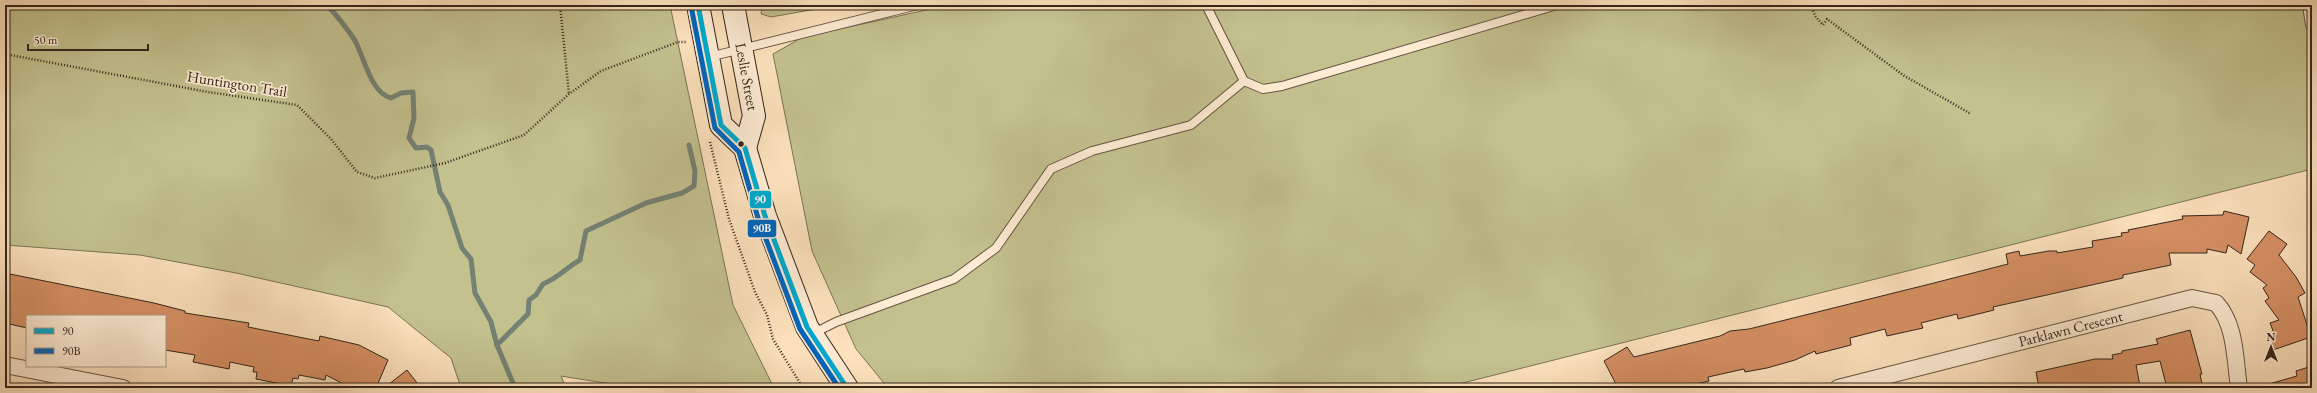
<svg xmlns="http://www.w3.org/2000/svg" width="2317" height="393" font-family="'EB Garamond',serif">
<style>
.green{fill:#c3c28f;stroke:#7b7455}
.lines{fill:none;stroke-linecap:round;stroke-linejoin:round}
.stream{stroke:#748174;stroke-width:5}
.building{fill:#d69064;stroke:#33251b}
.service-casing{stroke:#665444;stroke-width:10}
.minor-casing{stroke:#665444;stroke-width:18}
.secondary-casing{stroke:#33251b;stroke-width:24}
.path{stroke:#33251b;stroke-width:2.5;stroke-dasharray:1 2;stroke-linecap:butt}
.service{stroke:#feecd4;stroke-width:8}
.minor{stroke:#feecd4;stroke-width:16}
.secondary{stroke:#feecd4;stroke-width:22}
.bus-1-casing{stroke:#feecd4;stroke-width:8}
.bus-2-casing{stroke:#feecd4;stroke-width:8}
.bus-1{stroke:#00a9ce;stroke-width:5}
.bus-2{stroke:#0065bd;stroke-width:5}
.bus-dot{fill:#33251b;stroke:#feecd4;stroke-width:1.5}
.labels{text-anchor:middle;stroke-width:3.5;stroke-linejoin:round;paint-order:stroke}
.street-label{font-size:15px;fill:#33251b;stroke:#feecd4}
.line-badge{stroke:#feecd4;stroke-width:1.5}
.badge-label{font-size:11px;text-anchor:middle;font-weight:bold;fill:#fff}
</style>
<rect width="100%" height="100%" fill="#fde2bd"/>
<filter id="stains"><feTurbulence type="fractalNoise" baseFrequency=".005" numOctaves="4"/><feColorMatrix values="0 0 0 0 .2 0 0 0 0 .09 0 0 0 0 .02 0 0 0 .5 -.17"/></filter>
<radialGradient id="worn" r=".72"><stop offset=".6" stop-color="#630" stop-opacity="0"/><stop offset="1" stop-color="#630" stop-opacity=".3"/></radialGradient>
<!-- green -->
<g class="green">
<path d="M 5,5 L 670,5 L 733,305 L 774,388 L 636,388 L 561,376 L 566,388 L 461,388 L 451,358 L 388,307 L 236,273 L 140,255 L 5,245 Z"/>
<path d="M 762,5 L 839,5 L 771,17 L 761,14 Z"/>
<path d="M 949,5 L 2312,5 L 2312,169 L 1443,388 L 888,388 L 856,349 L 812,251 L 773,54 L 803,37 Z"/>
</g>
<g class="lines">
<!-- stream -->
<g class="stream">
<path d="M 327,5 C 337,16 346,27 354,39 C 364,55 370,93 391,98 L 401,93 L 413,92 L 414,118 L 409,138 L 416,148 L 427,147 L 431,150 L 440,192 L 448,205 L 462,248 L 471,259 L 475,293 L 491,322 L 497,345 L 515,388"/>
<path d="M 497,345 L 528,314 L 529,300 L 536,295 L 543,284 C 557,279 567,267 580,260 L 586,231 L 646,203 L 682,193 L 694,186 L 695,171 L 689,145"/>
</g>
</g>
<!-- building -->
<g class="building">
<path d="M 2224,211 L 2249,217 L 2241,254 L 2228,245 L 2226,253 L 2207,249 L 2207,253 L 2169,253 L 2171,265 L 2123,275 L 2123,278 L 1993,307 L 1994,310 L 1958,319 L 1957,314 L 1921,323 L 1923,328 L 1887,336 L 1885,329 L 1850,338 L 1851,345 L 1816,354 L 1815,351 L 1795,360 L 1767,368 L 1745,372 L 1744,369 L 1708,377 L 1709,381 L 1679,388 L 1618,388 L 1604,361 L 1627,347 L 1634,357 L 1720,336 L 1730,331 L 1749,329 L 1934,283 L 2008,264 L 2006,254 L 2019,251 L 2020,256 L 2049,251 L 2057,251 L 2057,253 L 2093,247 L 2092,241 L 2122,236 L 2121,233 L 2129,232 L 2128,230 L 2183,219 L 2182,216 L 2223,215 Z"/>
<path d="M 2269,231 L 2287,244 L 2279,255 L 2296,277 L 2305,293 L 2298,297 L 2311,337 L 2273,350 L 2269,337 L 2275,336 L 2270,323 L 2279,320 L 2265,301 L 2269,298 L 2263,288 L 2267,285 L 2250,272 L 2255,265 L 2247,259 Z"/>
<path d="M 5,273 L 154,303 L 185,311 L 185,313 L 249,323 L 248,327 L 319,341 L 320,336 L 359,345 L 388,360 L 376,388 L 351,388 L 326,375 L 325,380 L 299,375 L 298,379 L 293,378 L 291,386 L 256,379 L 257,372 L 253,372 L 254,367 L 230,362 L 229,369 L 193,362 L 195,355 L 165,350 L 165,316 L 27,316 L 27,328 L 5,323 Z"/>
<path d="M 2190,330 L 2202,374 L 2200,374 L 2202,384 L 2186,388 L 2167,388 L 2160,361 L 2136,365 L 2140,386 L 2128,388 L 2039,388 L 2036,372 L 2095,359 L 2113,359 L 2112,355 L 2122,353 L 2122,351 L 2158,344 L 2156,339 Z"/>
<path d="M 2312,366 L 2312,388 L 2270,388 L 2269,384 L 2297,376 L 2296,371 Z"/>
<path d="M 407,370 L 421,388 L 384,388 Z"/>
</g>
<g class="lines">
<defs>
<g id="service">
<path d="M 1206,5 L 1244,81 L 1263,89 L 1282,86 L 1557,5"/>
<path d="M 2307,5 L 2310,25"/>
<path d="M 709,57 L 918,5"/>
<path d="M 812,334 L 836,322 L 954,279 L 996,248 L 1051,169 L 1092,151 L 1191,125 L 1244,81"/>
</g>
<g id="minor">
<path d="M 5,365 L 123,388"/>
<path id="s1" d="M 1838,388 L 2192,298 L 2216,303 C 2236,324 2235,361 2239,388"/>
</g>
<g id="secondary">
<path d="M 698,5 L 721,125 L 745,148 L 765,216 L 807,327 L 847,388"/>
<path id="s2" d="M 733,5 L 754,116 L 745,148"/>
</g>
</defs>
<!-- service casing -->
<use href="#service" class="service-casing"/>
<!-- minor casing -->
<use href="#minor" class="minor-casing"/>
<!-- secondary casing -->
<use href="#secondary" class="secondary-casing"/>
<!-- path -->
<g class="path">
<path d="M 560,5 L 569,94"/>
<path d="M 1811,5 L 1815,16 L 1823,25 L 1827,19 L 1903,75 L 1971,114"/>
<path d="M 5,54 L 208,92 L 297,105 L 331,139 L 357,172 L 375,178 L 445,163 L 524,135 L 569,94 L 601,71 L 678,42 L 686,42"/>
<path d="M 710,142 L 729,219 L 755,292 L 767,315 L 773,339 L 803,388"/>
</g>
<!-- service -->
<use href="#service" class="service"/>
<!-- minor -->
<use href="#minor" class="minor"/>
<!-- secondary -->
<use href="#secondary" class="secondary"/>
<defs>
<path id="bus-1" d="M 698,5 L 721,125 L 745,148 L 765,216 L 807,327 L 847,388"/>
<path id="bus-2" d="M 691,6 L 715,128 L 739,152 L 758,218 L 800,329 L 839,388"/>
</defs>
<!-- bus-1 casing -->
<use href="#bus-1" class="bus-1-casing"/>
<!-- bus-2 casing -->
<use href="#bus-2" class="bus-2-casing"/>
<!-- bus-1 -->
<use href="#bus-1" class="bus-1"/>
<!-- bus-2 -->
<use href="#bus-2" class="bus-2"/>
</g>
<!-- markers -->
<circle class="bus-dot" cx="741" cy="144" r="3.5"/>
<g class="labels">
<!-- street labels -->
<g class="street-label">
<text dy="5" stroke="none"><textPath href="#s2" startOffset="73">Leslie Street</textPath></text>
<text transform="translate(237 84) rotate(9)" y="5">Huntington Trail</text>
<text dy="5" stroke="none"><textPath href="#s1" startOffset="240">Parklawn Crescent</textPath></text>
</g>
</g>
<g class="line-badge">
<rect x="749" y="190" width="23" height="19" rx="4" fill="#00a9ce"/>
<rect x="747" y="219" width="30" height="19" rx="4" fill="#0065bd"/>
</g>
<g class="badge-label">
<text x="760" y="203">90</text>
<text x="762" y="232">90B</text>
</g>
<!-- margin -->
<rect width="2317" height="393" fill="none" stroke="#fde2bd" stroke-width="20"/>
<rect x="6" y="6" width="2305" height="381" fill="none" stroke="#33251b" stroke-width="2"/>
<rect x="10" y="10" width="2297" height="373" fill="none" stroke="#33251b"/>
<!-- legend -->
<rect x="26" y="315" width="140" height="52" fill="#feecd4" stroke="#ad9c8a"/>
<rect x="34" y="328" width="20" height="6" fill="#00a9ce" stroke="#ad9c8a"/>
<text x="62" y="335" font-size="12" fill="#33251b">90</text>
<rect x="34" y="348" width="20" height="6" fill="#0065bd" stroke="#ad9c8a"/>
<text x="62" y="355" font-size="12" fill="#33251b">90B</text>
<!-- north arrow -->
<g transform="translate(2271 347)" stroke="#feecd4" stroke-width="3" paint-order="stroke">
<path d="M0-3L7 15L0 10L-7 15Z" fill="#33251b"/>
<text y="-6" font-size="11" font-weight="bold" text-anchor="middle" fill="#33251b">N</text>
</g>
<!-- scale -->
<path d="M28 44v6h120v-6" fill="none" stroke="#33251b" stroke-width="2"/>
<text x="34" y="44" font-size="12" fill="#33251b" stroke="#feecd4" stroke-width="3" paint-order="stroke">50 m</text>
<rect width="100%" height="100%" filter="url(#stains)"/>
<rect width="100%" height="100%" fill="url(#worn)"/>
</svg>
